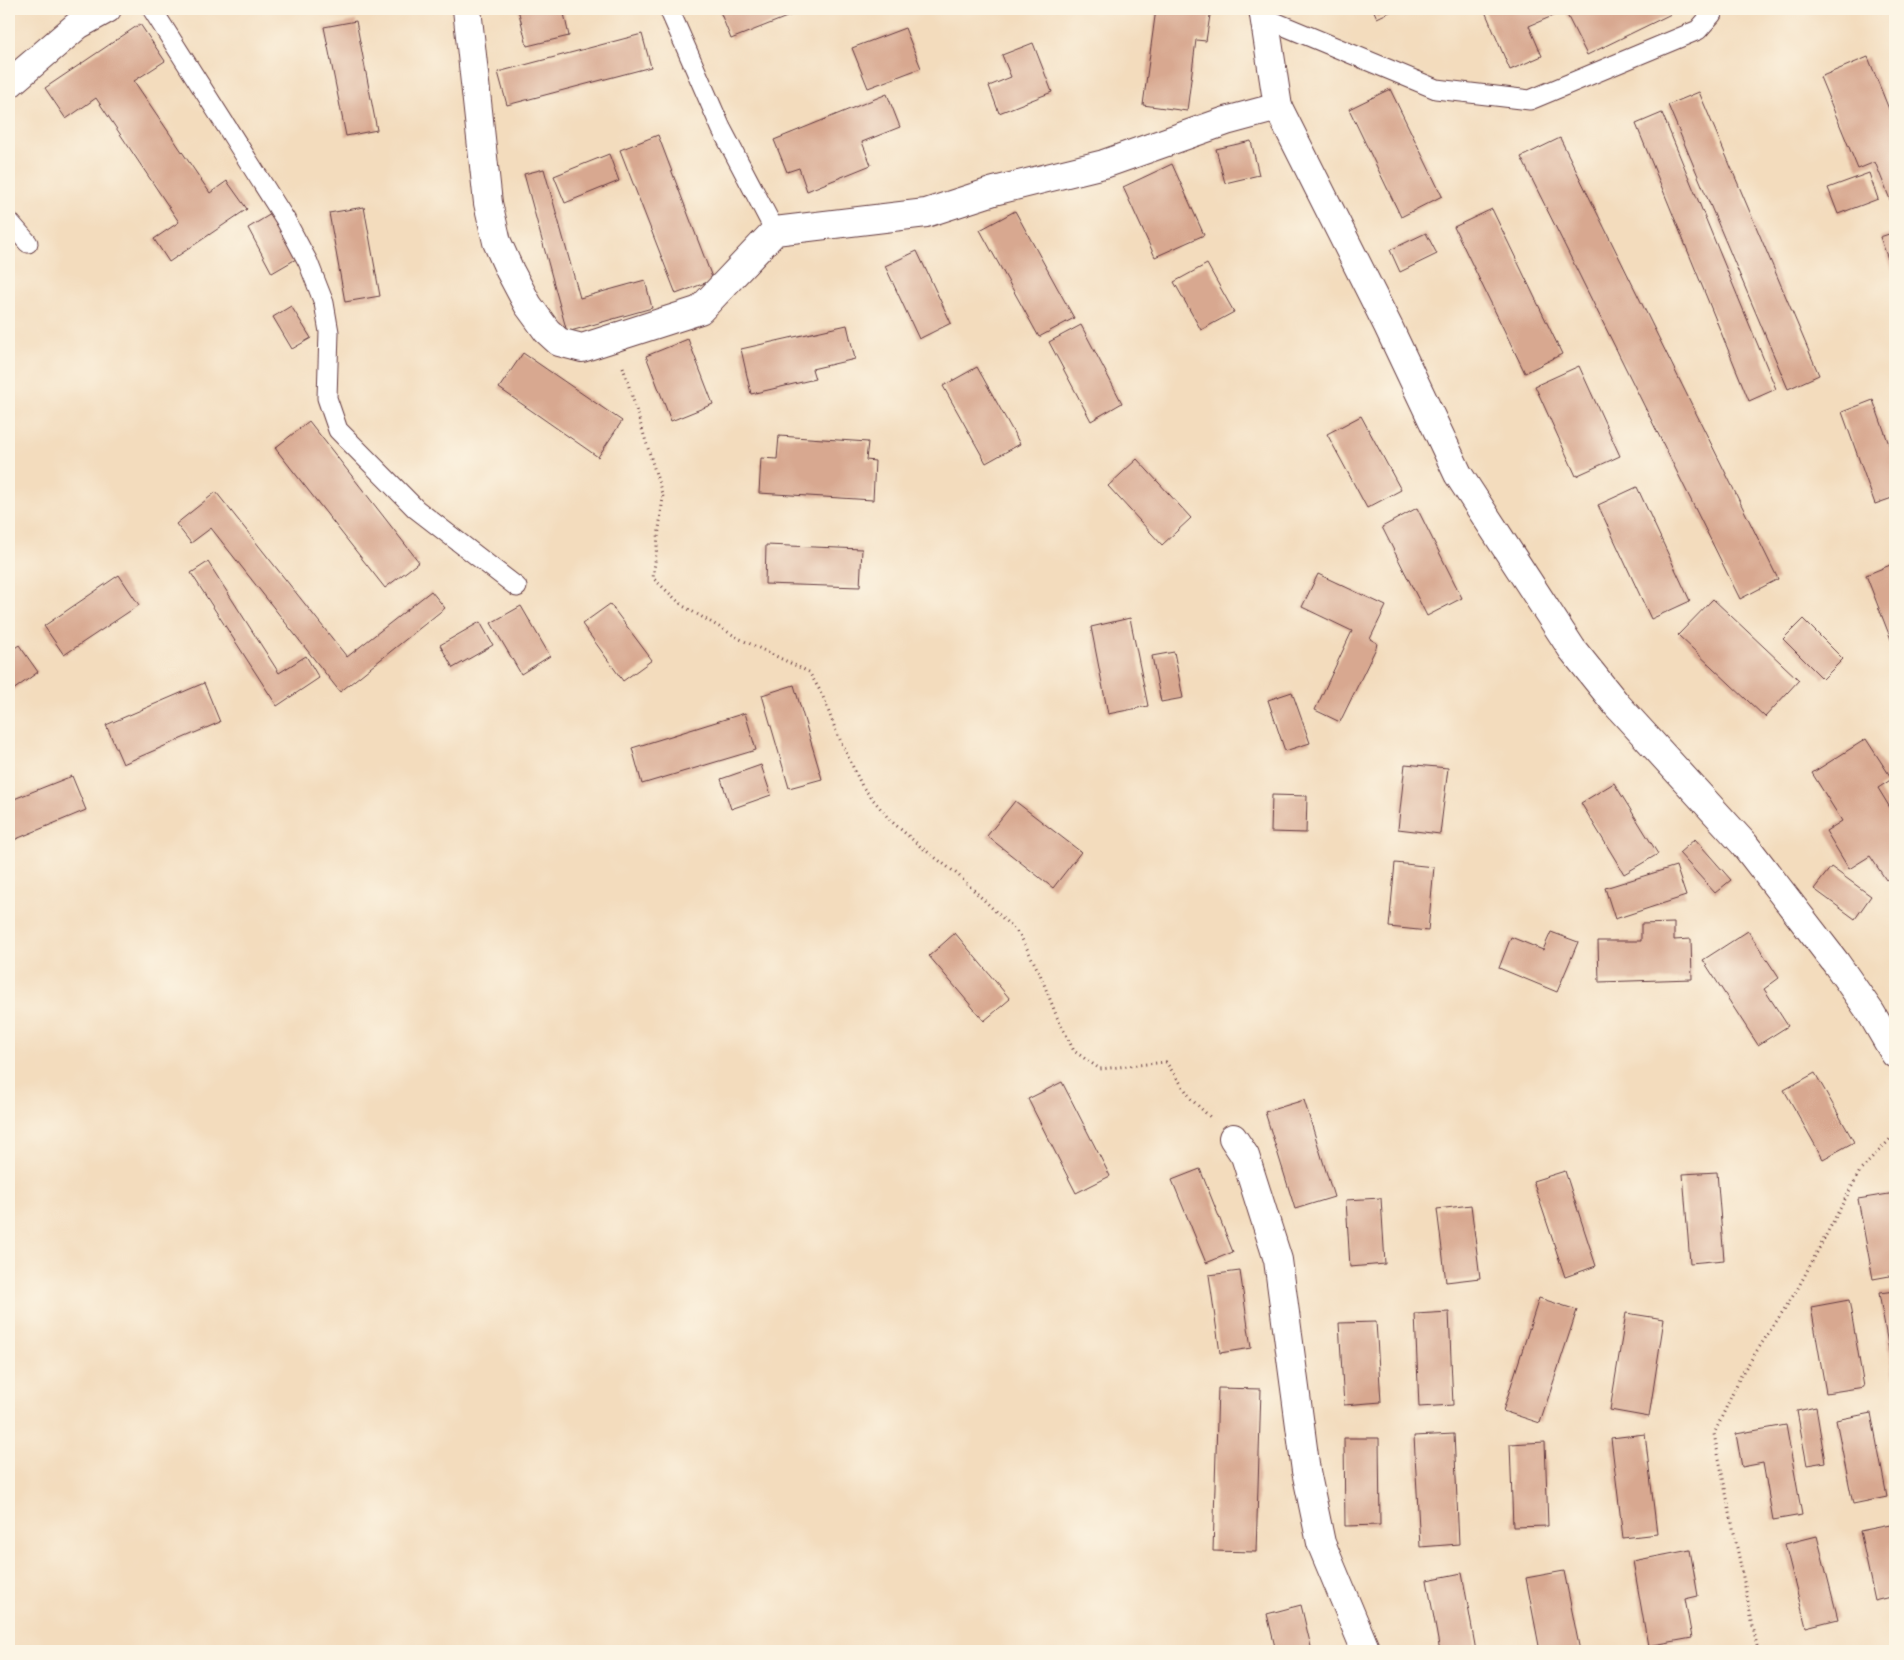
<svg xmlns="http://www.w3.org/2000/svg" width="1904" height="1660" font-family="'Libre Bodoni',serif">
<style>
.building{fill:#d8a890}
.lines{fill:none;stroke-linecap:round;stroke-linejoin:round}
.service-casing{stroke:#633b41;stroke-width:21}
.minor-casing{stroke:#633b41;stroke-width:30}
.tertiary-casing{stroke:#633b41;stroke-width:30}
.path{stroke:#633b41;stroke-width:3;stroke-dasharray:1 4;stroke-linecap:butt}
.service{stroke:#fff;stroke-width:19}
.minor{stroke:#fff;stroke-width:28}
.tertiary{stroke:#fff;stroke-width:28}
</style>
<rect width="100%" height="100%" fill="#fcf5e5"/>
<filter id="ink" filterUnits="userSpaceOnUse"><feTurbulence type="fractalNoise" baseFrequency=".02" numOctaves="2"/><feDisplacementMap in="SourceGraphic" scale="10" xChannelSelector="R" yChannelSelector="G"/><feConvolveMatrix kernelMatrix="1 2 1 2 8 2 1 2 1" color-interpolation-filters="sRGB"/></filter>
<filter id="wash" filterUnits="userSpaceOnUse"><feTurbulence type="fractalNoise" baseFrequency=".0096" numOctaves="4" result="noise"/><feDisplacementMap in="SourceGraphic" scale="20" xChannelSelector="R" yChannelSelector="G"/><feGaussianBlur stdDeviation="1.12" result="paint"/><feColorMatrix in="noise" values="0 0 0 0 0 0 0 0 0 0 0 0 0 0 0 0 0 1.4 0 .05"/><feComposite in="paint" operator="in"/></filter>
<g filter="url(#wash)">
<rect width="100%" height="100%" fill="#f3dcbd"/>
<g id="blocks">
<!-- building -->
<g class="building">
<path d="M 518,9 L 563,9 L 569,36 L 527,46 Z"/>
<path d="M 719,9 L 807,9 L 731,39 Z"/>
<path d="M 1156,9 L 1211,9 L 1206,41 L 1196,40 L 1187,111 L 1143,105 Z"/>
<path d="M 1373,9 L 1396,9 L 1377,18 Z"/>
<path d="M 1484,9 L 1552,9 L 1555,15 L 1529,26 L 1542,56 L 1510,70 Z"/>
<path d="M 1564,9 L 1606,9 L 1607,10 L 1610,9 L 1674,9 L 1675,12 L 1587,55 Z"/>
<path d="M 356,21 L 377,130 L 346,136 L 324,27 Z"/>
<path d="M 140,24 L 165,61 L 134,81 L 210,193 L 227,181 L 247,209 L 169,262 L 154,239 L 179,222 L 96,98 L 66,119 L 45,88 Z"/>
<path d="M 905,28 L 921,68 L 868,88 L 852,48 Z"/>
<path d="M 642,34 L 651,67 L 507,105 L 498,72 Z"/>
<path d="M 1033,43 L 1052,92 L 999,113 L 989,86 L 1011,77 L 1002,55 Z"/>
<path d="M 1868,57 L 1895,124 L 1895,212 L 1875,162 L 1858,169 L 1820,77 Z"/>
<path d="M 1390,89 L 1442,196 L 1401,217 L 1349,109 Z"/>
<path d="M 1699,92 L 1819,375 L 1788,389 L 1668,105 Z"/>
<path d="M 887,94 L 900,127 L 862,142 L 871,165 L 807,191 L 799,168 L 787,172 L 774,140 Z"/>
<path d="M 1662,113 L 1776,389 L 1749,401 L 1636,124 Z"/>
<path d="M 658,135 L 713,280 L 676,294 L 620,150 Z"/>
<path d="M 1560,138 L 1778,579 L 1740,599 L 1521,157 Z"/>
<path d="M 1251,141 L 1259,175 L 1225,183 L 1216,149 Z"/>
<path d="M 609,154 L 619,181 L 565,203 L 554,176 Z"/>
<path d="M 1172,164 L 1204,235 L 1155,257 L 1123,187 Z"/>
<path d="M 544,169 L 580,298 L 645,280 L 652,308 L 567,332 L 524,174 Z"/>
<path d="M 1869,173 L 1878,199 L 1838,214 L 1828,188 Z"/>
<path d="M 364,207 L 380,296 L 345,302 L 329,213 Z"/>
<path d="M 1492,209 L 1562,354 L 1525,373 L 1454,227 Z"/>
<path d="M 1015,211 L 1074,318 L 1039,337 L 980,230 Z"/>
<path d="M 271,214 L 296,259 L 272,273 L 248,228 Z"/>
<path d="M 1895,232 L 1895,278 L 1880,237 Z"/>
<path d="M 1426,233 L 1437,254 L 1400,272 L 1390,250 Z"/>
<path d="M 917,251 L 951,323 L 919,339 L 885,266 Z"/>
<path d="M 1207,264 L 1234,312 L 1201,330 L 1174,282 Z"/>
<path d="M 291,306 L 311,338 L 292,349 L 273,317 Z"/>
<path d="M 847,325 L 855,359 L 812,369 L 815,379 L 751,394 L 741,349 Z"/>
<path d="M 1081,325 L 1122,403 L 1091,421 L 1049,342 Z"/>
<path d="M 688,339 L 713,404 L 671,421 L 646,356 Z"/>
<path d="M 523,353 L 622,421 L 598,457 L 499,388 Z"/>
<path d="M 1579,366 L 1620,456 L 1576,476 L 1535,386 Z"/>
<path d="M 977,367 L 1020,444 L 986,463 L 943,386 Z"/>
<path d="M 1873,400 L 1895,461 L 1895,497 L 1875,504 L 1842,412 Z"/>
<path d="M 1361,416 L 1401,490 L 1367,508 L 1327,434 Z"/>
<path d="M 309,421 L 419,562 L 385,588 L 275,448 Z"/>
<path d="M 779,436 L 868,442 L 866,460 L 875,461 L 873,500 L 759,493 L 761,458 L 777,459 Z"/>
<path d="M 1137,459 L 1191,518 L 1162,545 L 1108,486 Z"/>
<path d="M 1637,487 L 1690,601 L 1651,619 L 1598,505 Z"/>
<path d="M 216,492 L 347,657 L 431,591 L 445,608 L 340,692 L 211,528 L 191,543 L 176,524 Z"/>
<path d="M 1417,508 L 1462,598 L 1427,616 L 1382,527 Z"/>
<path d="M 766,545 L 862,549 L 860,587 L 765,584 Z"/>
<path d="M 208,562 L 279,673 L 306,656 L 319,678 L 277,706 L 191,573 Z"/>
<path d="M 1895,563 L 1895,640 L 1892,642 L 1866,575 Z"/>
<path d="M 1318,574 L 1386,606 L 1370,639 L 1377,643 L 1376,648 L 1340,722 L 1315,710 L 1352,631 L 1302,607 Z"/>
<path d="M 119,575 L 139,605 L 64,655 L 44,626 Z"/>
<path d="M 1713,599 L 1799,680 L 1765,717 L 1678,635 Z"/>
<path d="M 610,604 L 652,660 L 623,681 L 582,624 Z"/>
<path d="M 521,606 L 550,656 L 521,674 L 491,623 Z"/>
<path d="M 1130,618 L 1148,706 L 1108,714 L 1091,627 Z"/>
<path d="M 1803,619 L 1843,659 L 1823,679 L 1783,639 Z"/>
<path d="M 480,622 L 493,645 L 453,668 L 440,645 Z"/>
<path d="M 19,645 L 38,672 L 9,693 L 9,652 Z"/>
<path d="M 1174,652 L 1183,698 L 1161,702 L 1152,656 Z"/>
<path d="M 204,683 L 220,722 L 123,764 L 106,725 Z"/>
<path d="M 794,685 L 822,779 L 789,788 L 762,695 Z"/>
<path d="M 1292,692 L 1310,743 L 1285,751 L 1268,700 Z"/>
<path d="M 745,713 L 756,750 L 642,784 L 632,748 Z"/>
<path d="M 1866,739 L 1892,779 L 1878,788 L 1895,816 L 1895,874 L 1886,880 L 1870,856 L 1849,869 L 1826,831 L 1842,821 L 1812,773 Z"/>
<path d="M 1405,764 L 1448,768 L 1440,834 L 1398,829 Z"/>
<path d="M 761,765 L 771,795 L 731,809 L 721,779 Z"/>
<path d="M 72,776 L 86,810 L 9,842 L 9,801 Z"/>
<path d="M 1614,783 L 1658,854 L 1624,874 L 1581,803 Z"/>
<path d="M 1272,795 L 1307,796 L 1306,833 L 1271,832 Z"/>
<path d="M 1015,801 L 1081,852 L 1053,888 L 987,836 Z"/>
<path d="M 1695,839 L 1731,880 L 1715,893 L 1679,853 Z"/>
<path d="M 1395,863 L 1434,867 L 1428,931 L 1389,927 Z"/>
<path d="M 1676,866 L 1686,896 L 1615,919 L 1605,888 Z"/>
<path d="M 1831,867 L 1871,896 L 1855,919 L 1814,889 Z"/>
<path d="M 1674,923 L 1674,940 L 1691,939 L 1692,979 L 1599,982 L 1598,941 L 1641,941 L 1641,924 Z"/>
<path d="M 1748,931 L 1779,978 L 1764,989 L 1788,1026 L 1758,1045 L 1703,960 Z"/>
<path d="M 1551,932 L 1578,942 L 1557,992 L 1499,968 L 1511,937 L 1543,950 Z"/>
<path d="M 955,933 L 1010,999 L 984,1021 L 929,956 Z"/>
<path d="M 1815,1073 L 1854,1142 L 1823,1159 L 1784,1090 Z"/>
<path d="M 1062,1082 L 1110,1176 L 1076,1193 L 1028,1099 Z"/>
<path d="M 1304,1100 L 1334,1197 L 1295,1209 L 1265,1112 Z"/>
<path d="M 1200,1169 L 1233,1252 L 1206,1263 L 1172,1180 Z"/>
<path d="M 1565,1171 L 1596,1266 L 1565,1277 L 1533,1181 Z"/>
<path d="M 1717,1172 L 1724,1260 L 1690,1263 L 1683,1174 Z"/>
<path d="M 1895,1193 L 1895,1275 L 1873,1279 L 1858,1199 Z"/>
<path d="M 1381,1198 L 1385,1264 L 1350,1267 L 1346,1200 Z"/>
<path d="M 1471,1205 L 1480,1278 L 1446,1282 L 1437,1209 Z"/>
<path d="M 1240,1271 L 1251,1348 L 1220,1353 L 1209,1275 Z"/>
<path d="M 1895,1291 L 1895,1379 L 1894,1379 L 1879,1293 Z"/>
<path d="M 1539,1298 L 1577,1310 L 1540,1423 L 1503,1411 Z"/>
<path d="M 1849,1300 L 1864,1387 L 1826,1393 L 1811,1307 Z"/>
<path d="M 1449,1312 L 1453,1405 L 1419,1407 L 1415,1314 Z"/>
<path d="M 1626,1313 L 1664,1319 L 1649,1417 L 1610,1410 Z"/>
<path d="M 1376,1322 L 1381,1402 L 1344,1405 L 1339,1323 Z"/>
<path d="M 1218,1388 L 1261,1389 L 1256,1552 L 1213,1551 Z"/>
<path d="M 1816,1407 L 1825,1462 L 1807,1465 L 1797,1411 Z"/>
<path d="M 1871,1413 L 1887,1497 L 1853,1504 L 1836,1420 Z"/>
<path d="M 1786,1425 L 1802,1515 L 1773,1520 L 1763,1463 L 1742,1467 L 1736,1434 Z"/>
<path d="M 1454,1434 L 1459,1544 L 1420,1547 L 1414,1436 Z"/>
<path d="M 1645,1434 L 1657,1534 L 1623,1538 L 1611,1438 Z"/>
<path d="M 1344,1438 L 1379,1438 L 1380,1525 L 1345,1526 Z"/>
<path d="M 1545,1442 L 1548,1526 L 1513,1527 L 1510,1444 Z"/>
<path d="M 1895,1524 L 1895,1596 L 1875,1601 L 1860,1531 Z"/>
<path d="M 1817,1536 L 1838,1619 L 1806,1627 L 1785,1544 Z"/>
<path d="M 1690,1550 L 1698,1596 L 1685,1599 L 1692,1638 L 1648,1646 L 1633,1561 Z"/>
<path d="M 1564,1571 L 1580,1651 L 1540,1651 L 1526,1578 Z"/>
<path d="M 1462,1573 L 1476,1651 L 1440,1651 L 1427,1580 Z"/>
<path d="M 1301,1605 L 1312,1651 L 1276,1651 L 1267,1614 Z"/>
</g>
</g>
</g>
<g filter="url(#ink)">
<use href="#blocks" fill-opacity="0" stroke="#633b41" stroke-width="1"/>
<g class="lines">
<defs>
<g id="service">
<path d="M 152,9 L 285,219 L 308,262 L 324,303 L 329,332 L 327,398 L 338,430 L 416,509 L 517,587"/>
<path d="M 669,9 L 721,128 L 775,231"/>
<path d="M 1265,18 L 1436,89 L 1530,100 L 1698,30 L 1712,14 L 1710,9"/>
<path d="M 9,221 L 28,243"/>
</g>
<g id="minor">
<path d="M 467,9 L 488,203 L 497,242 L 510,271 L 528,305 L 547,331 L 559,342 L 582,348 L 700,310 L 775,231 L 926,213 L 994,191 L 1104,164 L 1226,121 L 1278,107"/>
<path d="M 9,84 L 78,25 L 107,9"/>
<path d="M 1233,1138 L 1245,1156 L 1278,1260 L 1306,1471 L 1321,1543 L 1366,1651"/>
</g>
<path id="tertiary" d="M 1263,9 L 1278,107 L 1388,326 L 1458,474 L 1572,649 L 1617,705 L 1744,844 L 1836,963 L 1871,1013 L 1895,1054"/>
</defs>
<!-- service casing -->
<use href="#service" class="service-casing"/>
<!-- minor casing -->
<use href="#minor" class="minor-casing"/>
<!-- tertiary casing -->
<use href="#tertiary" class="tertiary-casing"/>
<!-- path -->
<g class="path">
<path d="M 623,367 L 663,497 L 653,578 L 683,606 L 740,639 L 809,672 L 822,694 L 836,731 L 862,786 L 890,820 L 921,847 L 957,874 L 1020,935 L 1040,974 L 1057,1017 L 1074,1051 L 1100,1069 L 1166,1062 L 1192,1100 L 1210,1117"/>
<path d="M 1758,1651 L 1714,1434 L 1741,1375 L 1797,1290 L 1860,1171 L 1895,1134"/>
</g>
<!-- service -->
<use href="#service" class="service"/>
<!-- minor -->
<use href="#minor" class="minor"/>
<!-- tertiary -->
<use href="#tertiary" class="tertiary"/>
</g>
</g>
<!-- margin -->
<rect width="1904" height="1660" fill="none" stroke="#fcf5e5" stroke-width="30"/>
</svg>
